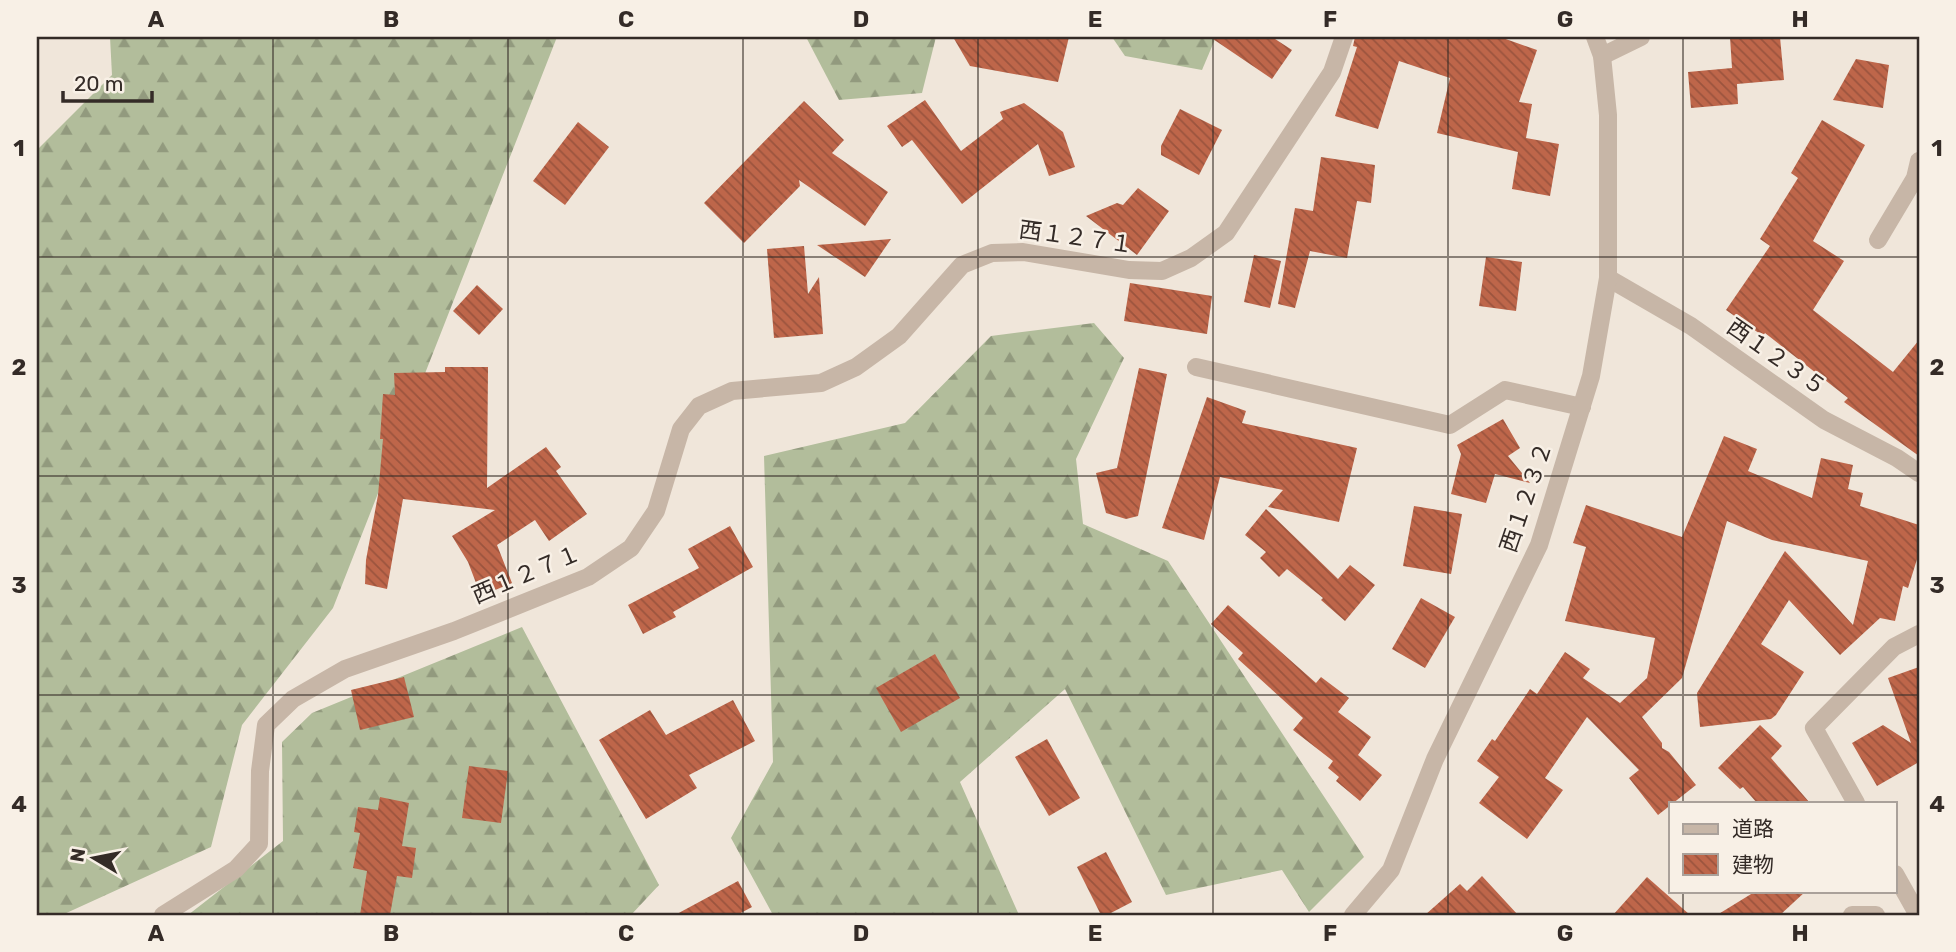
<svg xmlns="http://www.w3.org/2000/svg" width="1956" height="952" font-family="Rubik,'Noto Sans JP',sans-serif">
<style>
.forest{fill:url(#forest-firs)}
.building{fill:url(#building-back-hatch)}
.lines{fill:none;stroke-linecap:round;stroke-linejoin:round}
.minor{stroke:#c7b6a7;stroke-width:18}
.grid{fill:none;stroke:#342b27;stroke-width:2;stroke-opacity:0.55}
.labels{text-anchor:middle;stroke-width:5;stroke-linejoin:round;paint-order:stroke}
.street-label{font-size:23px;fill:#342b27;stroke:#f8f0e6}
.neatline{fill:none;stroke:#342b27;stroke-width:2.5}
.grid-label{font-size:23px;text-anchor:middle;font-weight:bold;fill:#342b27}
</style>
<defs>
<pattern id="forest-firs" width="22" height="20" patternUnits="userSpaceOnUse" patternTransform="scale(1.75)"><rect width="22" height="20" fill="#b2bd9b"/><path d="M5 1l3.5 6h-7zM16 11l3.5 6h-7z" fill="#929a7e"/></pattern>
<pattern id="building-back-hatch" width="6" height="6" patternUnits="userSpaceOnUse" patternTransform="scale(1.75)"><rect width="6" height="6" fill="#be664a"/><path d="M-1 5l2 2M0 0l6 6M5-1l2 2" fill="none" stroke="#9b543e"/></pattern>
</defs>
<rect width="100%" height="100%" fill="#f0e6da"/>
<!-- forest -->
<g class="forest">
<path d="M 110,37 L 557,37 L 333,608 L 242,725 L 211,847 L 62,915 L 37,915 L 37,150 L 112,75 Z"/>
<path d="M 806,37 L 936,37 L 922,93 L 839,100 Z"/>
<path d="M 1112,37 L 1216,37 L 1202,70 L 1125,56 Z"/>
<path d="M 1094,323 L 1124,358 L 1076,459 L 1083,524 L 1168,561 L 1364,857 L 1309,912 L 1282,870 L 1166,895 L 1065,689 L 960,782 L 1019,915 L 773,915 L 731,838 L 773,762 L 764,456 L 905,423 L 991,336 Z"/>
<path d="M 522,627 L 659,885 L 631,915 L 188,915 L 283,841 L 282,742 L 312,713 Z"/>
</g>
<!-- building -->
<g class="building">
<path d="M 953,37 L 1069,37 L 1058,82 L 970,66 Z"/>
<path d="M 1210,37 L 1272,37 L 1292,50 L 1272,79 Z"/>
<path d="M 1355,37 L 1500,37 L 1537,50 L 1519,102 L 1532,104 L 1526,138 L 1559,144 L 1550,196 L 1512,189 L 1518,152 L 1437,133 L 1450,78 L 1399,61 L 1378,129 L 1335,116 L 1357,47 L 1353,46 Z"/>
<path d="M 1730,37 L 1780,37 L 1784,80 L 1737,84 L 1738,104 L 1691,108 L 1688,72 L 1732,68 Z"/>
<path d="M 1856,59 L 1889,65 L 1883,108 L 1833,100 Z"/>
<path d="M 925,100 L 961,151 L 1003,119 L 1000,112 L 1024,103 L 1063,132 L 1075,167 L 1049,176 L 1038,144 L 962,204 L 912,140 L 902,147 L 887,126 Z"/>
<path d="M 804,101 L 844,140 L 832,153 L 888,192 L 865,226 L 799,180 L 800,186 L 744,243 L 704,203 Z"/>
<path d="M 1180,109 L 1222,130 L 1199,175 L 1161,155 L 1161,146 Z"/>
<path d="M 1822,120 L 1865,145 L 1813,241 L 1844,261 L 1813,310 L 1893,372 L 1919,340 L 1919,456 L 1844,402 L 1848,398 L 1765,333 L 1763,336 L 1726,310 L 1770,246 L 1760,239 L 1798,178 L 1791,173 Z"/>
<path d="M 578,122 L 609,147 L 565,205 L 533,181 Z"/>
<path d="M 1321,157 L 1375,165 L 1371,203 L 1357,201 L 1347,258 L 1310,251 L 1295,308 L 1278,304 L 1295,208 L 1313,211 Z"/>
<path d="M 1138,188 L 1169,211 L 1137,255 L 1086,216 L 1117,203 L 1123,205 Z"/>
<path d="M 891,239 L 865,277 L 817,245 Z"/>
<path d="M 804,246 L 808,294 L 819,277 L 823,334 L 774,338 L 767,249 Z"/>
<path d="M 1254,255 L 1281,261 L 1270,308 L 1244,302 Z"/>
<path d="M 1486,257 L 1522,262 L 1516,311 L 1479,306 Z"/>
<path d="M 1130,283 L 1212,296 L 1207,334 L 1124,321 Z"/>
<path d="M 477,285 L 503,309 L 479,335 L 453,311 Z"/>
<path d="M 445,367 L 488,367 L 487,488 L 546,447 L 561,467 L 556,471 L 587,514 L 549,541 L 535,520 L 497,545 L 512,583 L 481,596 L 468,562 L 452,536 L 495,510 L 403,499 L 387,589 L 365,584 L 366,560 L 378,495 L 383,439 L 380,439 L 383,394 L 395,395 L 394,373 L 445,372 Z"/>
<path d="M 1139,368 L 1167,374 L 1138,516 L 1126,519 L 1106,513 L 1096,473 L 1117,468 Z"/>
<path d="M 1207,397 L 1246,411 L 1242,423 L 1357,448 L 1339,522 L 1268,507 L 1283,490 L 1220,477 L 1204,540 L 1162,528 Z"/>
<path d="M 1503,419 L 1520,448 L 1508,456 L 1530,483 L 1495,474 L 1486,503 L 1451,494 L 1461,454 L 1457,445 Z"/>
<path d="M 1724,436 L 1757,449 L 1748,471 L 1812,498 L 1821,458 L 1853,465 L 1848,489 L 1863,493 L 1860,506 L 1919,525 L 1919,553 L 1908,588 L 1903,586 L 1895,621 L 1880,618 L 1840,655 L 1789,600 L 1761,644 L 1804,672 L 1776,715 L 1771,719 L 1700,727 L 1697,693 L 1785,551 L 1853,625 L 1868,561 L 1772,540 L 1727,521 L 1682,678 L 1642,717 L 1662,743 L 1662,748 L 1669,752 L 1696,785 L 1658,815 L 1629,778 L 1639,770 L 1587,717 L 1545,778 L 1563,790 L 1527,839 L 1479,803 L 1499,777 L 1477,761 L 1492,739 L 1495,741 L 1530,689 L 1537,694 L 1565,652 L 1590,669 L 1583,678 L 1620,703 L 1647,678 L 1655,638 L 1565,621 L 1586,547 L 1573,543 L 1586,505 L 1682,537 Z"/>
<path d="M 1414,506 L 1462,514 L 1451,574 L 1403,566 Z"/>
<path d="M 1266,509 L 1338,579 L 1350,565 L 1375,585 L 1345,621 L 1321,600 L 1323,598 L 1287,569 L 1279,577 L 1260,558 L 1266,552 L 1245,535 Z"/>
<path d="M 730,526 L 753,567 L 673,612 L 676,617 L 643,634 L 628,605 L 699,568 L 688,549 Z"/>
<path d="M 1421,598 L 1455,617 L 1425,668 L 1392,649 Z"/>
<path d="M 1228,605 L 1316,683 L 1321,677 L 1349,698 L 1338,712 L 1371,737 L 1358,755 L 1382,775 L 1360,801 L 1336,781 L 1339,777 L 1328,768 L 1333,761 L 1293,730 L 1303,718 L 1238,659 L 1243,653 L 1211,624 Z"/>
<path d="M 935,654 L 960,698 L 901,732 L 876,688 Z"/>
<path d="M 1919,667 L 1919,762 L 1877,786 L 1852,743 L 1883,725 L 1911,743 L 1888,678 Z"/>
<path d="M 404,677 L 414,717 L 360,730 L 351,690 Z"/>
<path d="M 733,700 L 755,741 L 689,775 L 697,788 L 646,819 L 599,740 L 650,710 L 666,735 Z"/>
<path d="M 1760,725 L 1782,746 L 1771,758 L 1810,803 L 1757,803 L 1743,787 L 1740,789 L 1718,768 Z"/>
<path d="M 1047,739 L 1080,798 L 1049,816 L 1015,757 Z"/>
<path d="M 469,766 L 508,771 L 501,823 L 462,818 Z"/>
<path d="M 380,797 L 409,803 L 402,846 L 416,848 L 412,878 L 397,876 L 390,915 L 360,915 L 367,871 L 353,868 L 360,833 L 354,832 L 358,807 L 378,810 Z"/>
<path d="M 1106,852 L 1132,902 L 1107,915 L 1101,915 L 1077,867 Z"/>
<path d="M 1482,876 L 1518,915 L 1425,915 L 1460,884 L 1467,891 Z"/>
<path d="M 1647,877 L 1690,915 L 1613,915 Z"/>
<path d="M 738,881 L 752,907 L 737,915 L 675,915 Z"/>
<path d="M 1756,891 L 1806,891 L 1780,915 L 1717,915 Z"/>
</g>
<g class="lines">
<!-- minor -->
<g class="minor">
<path d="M 1602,56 L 1641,37"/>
<path d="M 1878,240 L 1915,178 L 1919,161"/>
<path d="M 1608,278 L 1691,326 L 1824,420 L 1897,458 L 1919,473"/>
<path d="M 1196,367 L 1450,425 L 1505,390 L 1582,407"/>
<path d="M 1856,803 L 1814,728 L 1894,647 L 1919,634"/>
<path d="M 1895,874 L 1918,915"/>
<path d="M 163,915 L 236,869 L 259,844 L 260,771 L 266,725 L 293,699 L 345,669 L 454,631 L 588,577 L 631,548 L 656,511 L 681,429 L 699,406 L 732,391 L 821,383 L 856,367 L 899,336 L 962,265 L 992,253 L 1023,252 L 1129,270 L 1162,271 L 1191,258 L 1226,233 L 1332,72 L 1344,37"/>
<path d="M 1353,915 L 1391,870 L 1435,759 L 1539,545 L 1591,376 L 1608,278 L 1608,115 L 1602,56 L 1595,37"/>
<path d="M 1852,915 L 1876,915"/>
</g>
</g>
<!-- grid -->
<path class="grid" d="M 273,37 L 273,915M 508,37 L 508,915M 743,37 L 743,915M 978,37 L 978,915M 1213,37 L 1213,915M 1448,37 L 1448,915M 1683,37 L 1683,803M 37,257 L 1919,257M 37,476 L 1919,476M 37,695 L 1919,695M 1683,891 L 1683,915"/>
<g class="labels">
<!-- street labels -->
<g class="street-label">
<text transform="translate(1076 237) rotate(8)" y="8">西１２７１</text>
<text transform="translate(1777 357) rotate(35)" y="8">西１２３５</text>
<text transform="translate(1526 497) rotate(-71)" y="8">西１２３２</text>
<text transform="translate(526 574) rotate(-23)" y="8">西１２７１</text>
</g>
</g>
<!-- border -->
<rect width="1956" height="952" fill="none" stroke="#f8f0e6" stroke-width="77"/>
<!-- legend -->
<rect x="1669" y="802" width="228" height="91" fill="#f8f0e6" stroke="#aaa19a" stroke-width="2"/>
<rect x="1683" y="824" width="35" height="10" fill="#c7b6a7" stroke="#aaa19a" stroke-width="2"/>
<text x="1732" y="836" font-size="21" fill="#342b27">道路</text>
<rect x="1683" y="854" width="35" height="21" fill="url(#building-back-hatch)" stroke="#aaa19a" stroke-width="2"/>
<text x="1732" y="872" font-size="21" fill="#342b27">建物</text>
<!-- north arrow -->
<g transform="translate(94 858) rotate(280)" stroke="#f8f0e6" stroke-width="5" paint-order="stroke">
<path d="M0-5L12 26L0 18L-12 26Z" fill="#342b27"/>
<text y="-10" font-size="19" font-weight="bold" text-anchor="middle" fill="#342b27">N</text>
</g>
<!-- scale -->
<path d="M63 91v10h89v-10" fill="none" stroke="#342b27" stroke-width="3.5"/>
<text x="74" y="91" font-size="21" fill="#342b27" stroke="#f8f0e6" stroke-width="5" paint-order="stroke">20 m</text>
<rect x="38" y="38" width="1880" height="876" class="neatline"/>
<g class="grid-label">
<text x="156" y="27">A</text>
<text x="391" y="27">B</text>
<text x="626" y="27">C</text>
<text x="861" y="27">D</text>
<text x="1095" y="27">E</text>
<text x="1330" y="27">F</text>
<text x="1565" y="27">G</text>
<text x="1800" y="27">H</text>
<text x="19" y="156">1</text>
<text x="1937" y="156">1</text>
<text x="19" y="375">2</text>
<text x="1937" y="375">2</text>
<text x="19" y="593">3</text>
<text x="1937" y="593">3</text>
<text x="19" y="812">4</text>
<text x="1937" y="812">4</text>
<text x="156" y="941">A</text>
<text x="391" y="941">B</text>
<text x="626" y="941">C</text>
<text x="861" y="941">D</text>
<text x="1095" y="941">E</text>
<text x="1330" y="941">F</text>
<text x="1565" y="941">G</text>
<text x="1800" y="941">H</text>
</g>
</svg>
